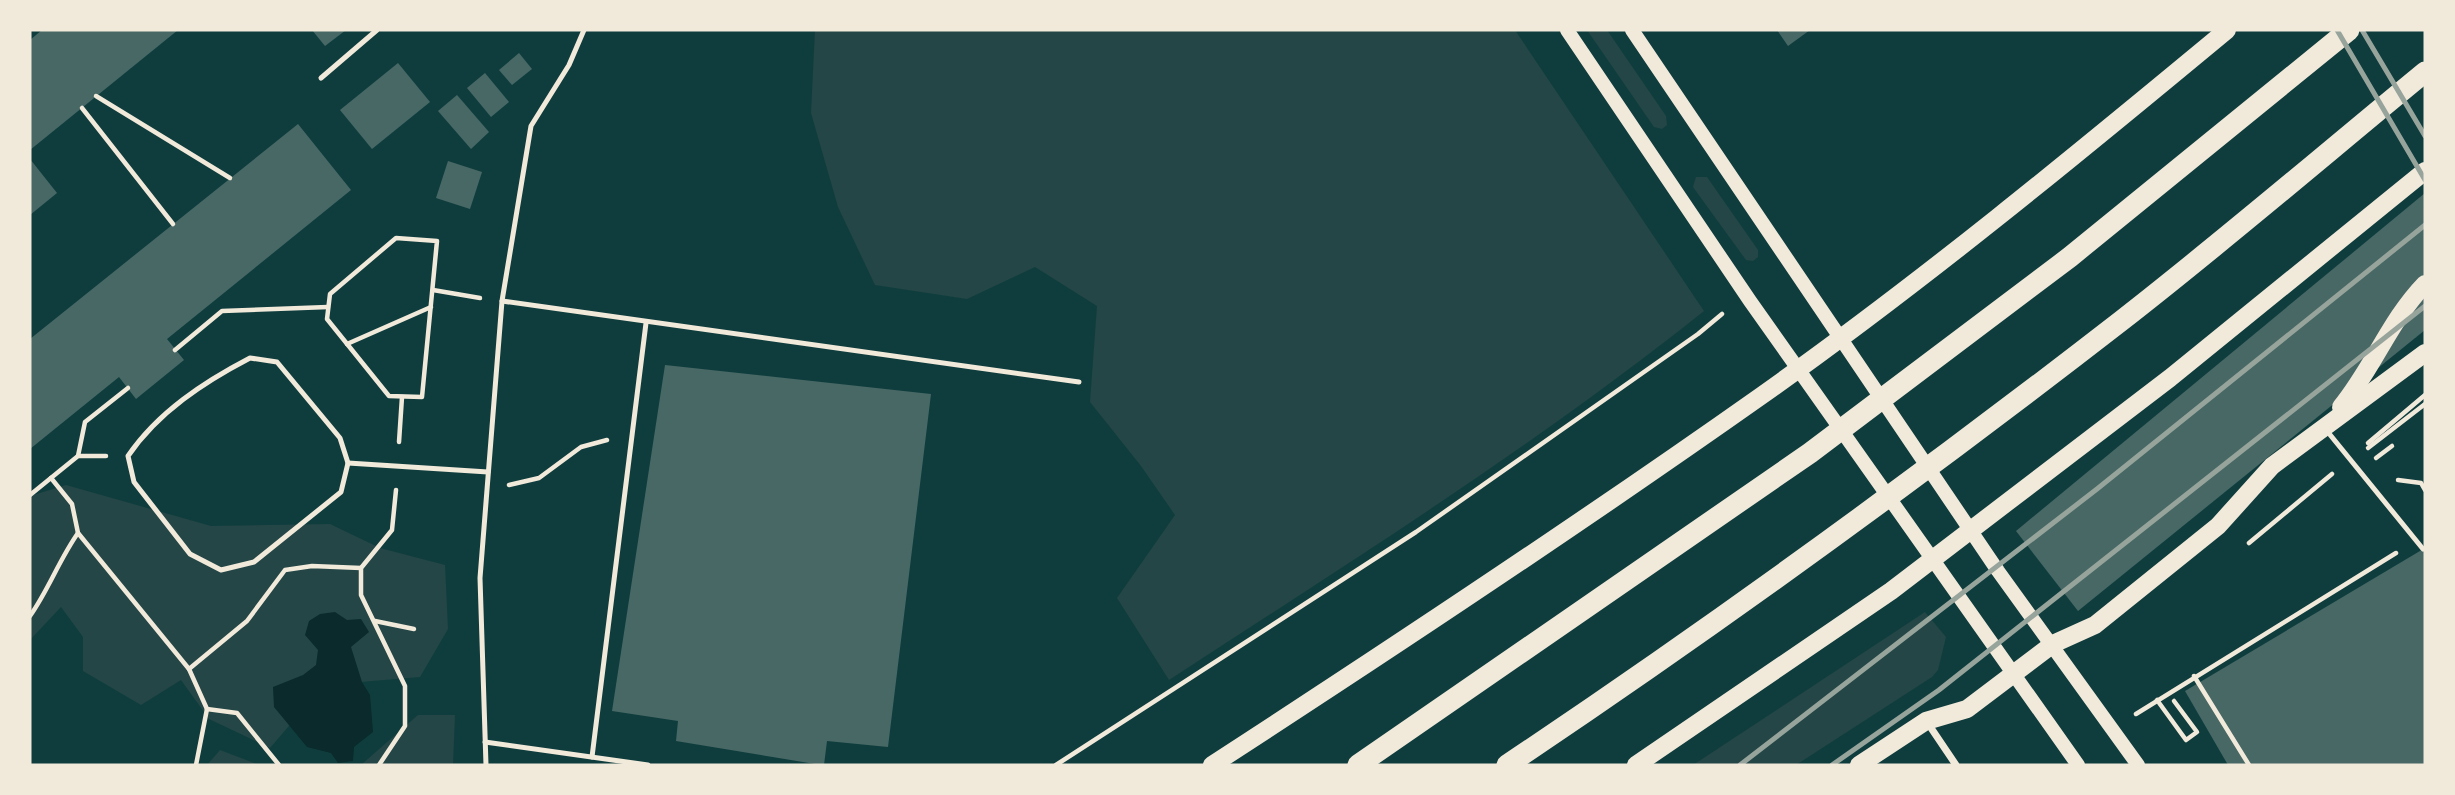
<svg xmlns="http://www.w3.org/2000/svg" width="2455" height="795" font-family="Inter,sans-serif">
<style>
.green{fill:#244646}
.water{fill:#0a2a2b}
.building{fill:#486865}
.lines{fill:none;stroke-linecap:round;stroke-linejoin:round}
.path{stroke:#f1e9da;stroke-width:4.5}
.service{stroke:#f1e9da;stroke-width:5}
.minor{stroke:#f1e9da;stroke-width:7}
.secondary{stroke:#f1e9da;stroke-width:14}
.primary{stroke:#f1e9da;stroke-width:18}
.motorway{stroke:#f1e9da;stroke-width:21}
.rail{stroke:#97a49c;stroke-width:5}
</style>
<rect width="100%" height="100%" fill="#0f3d3e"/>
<!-- green -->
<g class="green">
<path d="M 815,30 L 1515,30 L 1704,311 C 1535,446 1350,562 1169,680 L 1117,598 L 1175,515 L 1141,466 L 1090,402 L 1097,306 L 1035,267 L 967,299 L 875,285 L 838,207 L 811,113 Z"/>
<path d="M 1587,30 L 1607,30 L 1666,116 L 1667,125 L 1662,129 L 1654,127 Z"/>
<path d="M 1696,177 L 1707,177 L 1758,250 L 1758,257 L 1753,261 L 1746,260 L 1693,187 Z"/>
<path d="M 66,485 L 211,526 L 330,524 L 380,548 L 445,565 L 448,629 L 420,677 L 324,685 L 270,748 L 209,719 L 181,680 L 141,705 L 83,671 L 83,637 L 61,607 L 30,640 L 30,496 Z"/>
<path d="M 1925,612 L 1946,637 L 1938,670 L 1932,677 L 1796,765 L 1693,765 Z"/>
<path d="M 418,715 L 455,715 L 453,765 L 361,765 Z"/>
<path d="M 220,750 L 259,765 L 207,765 Z"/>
</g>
<!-- water -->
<path class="water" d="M 335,612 L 347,620 L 361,619 L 369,632 L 351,647 L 362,682 L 370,695 L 373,732 L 354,747 L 353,761 L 338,763 L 331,753 L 307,747 L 274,707 L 273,687 L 303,675 L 316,665 L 318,650 L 305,635 L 309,621 L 320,614 Z"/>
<!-- building -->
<g class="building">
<path d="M 42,30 L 178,30 L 30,150 L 30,40 Z"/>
<path d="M 312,30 L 346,30 L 325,46 Z"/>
<path d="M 1777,30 L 1810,30 L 1788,46 Z"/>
<path d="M 519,53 L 532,69 L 512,85 L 499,70 Z"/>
<path d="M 398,63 L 430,102 L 372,149 L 340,110 Z"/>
<path d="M 485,73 L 509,102 L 491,117 L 467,88 Z"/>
<path d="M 457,95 L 489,132 L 471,149 L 438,111 Z"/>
<path d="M 298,124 L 351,190 L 167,339 L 184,360 L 136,399 L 119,377 L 30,449 L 30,339 Z"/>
<path d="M 30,159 L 57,193 L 30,215 Z"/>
<path d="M 448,161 L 482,172 L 470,209 L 436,198 Z"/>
<path d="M 2425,193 L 2425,330 L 2078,611 L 2016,531 Z"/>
<path d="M 665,365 L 931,394 L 888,747 L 827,741 L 824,765 L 821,765 L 676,741 L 678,721 L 612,711 Z"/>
<path d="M 2425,548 L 2425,765 L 2228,765 L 2185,691 Z"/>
</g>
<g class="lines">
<!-- path -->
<g class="path">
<path d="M 96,96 L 230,178"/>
<path d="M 82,108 L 173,224"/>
<path d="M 396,238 L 437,241 L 422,397 L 389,396 L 327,319 L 330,294 Z"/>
<path d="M 433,290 L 480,298"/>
<path d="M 347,344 L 431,307"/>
<path d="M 175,350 L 222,311 L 328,307"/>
<path d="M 399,442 L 402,397"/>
<path d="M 2368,443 L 2425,395"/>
<path d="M 2368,448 L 2425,404"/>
<path d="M 78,456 L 85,422 L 128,388"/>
<path d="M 2376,458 L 2392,446"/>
<path d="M 51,478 L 72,504 L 78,533 L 189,669 L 207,709 L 237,713 L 279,765"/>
<path d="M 2398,480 L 2421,483 L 2425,490"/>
<path d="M 509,485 L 539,478 L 581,447 L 607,440"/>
<path d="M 30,495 L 78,456 L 106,456"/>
<path d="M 2249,543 L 2332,474"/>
<path d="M 30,616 C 49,589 59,560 78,533"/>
<path d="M 375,621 L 414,629"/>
<path d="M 189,669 L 247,621 L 285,570 L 312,566 L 361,568"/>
<path d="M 2194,676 L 2249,765"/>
<path d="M 2157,700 L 2186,740 L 2197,732 L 2174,701"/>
<path d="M 2136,714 L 2396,553"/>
<path d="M 196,765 L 207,709"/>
<path d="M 379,765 L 405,726 L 405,686 L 361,595 L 361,568 L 392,530 L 396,490"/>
<path d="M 1056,765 L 1416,532 L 1698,334 L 1722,314"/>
</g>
<!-- service -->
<g class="service">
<path d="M 321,78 L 377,30"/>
<path d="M 502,301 L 1079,382"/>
<path d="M 250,358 L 277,362 L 340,438 L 348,463 L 341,492 L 254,562 L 221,570 L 190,554 L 134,482 L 128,456 C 158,412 204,382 250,358 Z"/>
<path d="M 2327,431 L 2423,549"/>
<path d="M 348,463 L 488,472"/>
<path d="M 485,742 L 648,765"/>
<path d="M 592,757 L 646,323"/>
<path d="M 486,765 L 480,578 L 502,301 L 531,126 L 569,65 L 584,30"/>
</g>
<!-- minor -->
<path class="minor" d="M 1927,722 L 1956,765"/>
<!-- secondary -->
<g class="secondary">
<path d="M 1567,30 L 1750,301 L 2078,765"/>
<path d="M 1632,30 L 1998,571 L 2138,765"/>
</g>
<!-- primary -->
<g class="primary">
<path d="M 2341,407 C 2373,368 2390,320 2425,284"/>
<path d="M 1212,765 C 1397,645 1581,523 1761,396 C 1922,282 2075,156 2227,30"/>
<path d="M 1636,765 L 1891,591 L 2170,378 L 2425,171"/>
<path d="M 1859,765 L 1926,721 L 1967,709 L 2053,644 L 2095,625 L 2218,526 L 2272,466 L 2425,353"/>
</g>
<!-- motorway -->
<g class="motorway">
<path d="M 1358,765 L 1810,453 L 2070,257 L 2349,30"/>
<path d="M 1507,765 C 1716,625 1921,476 2121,321 C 2224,241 2324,155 2425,72"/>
</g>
<!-- rail -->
<g class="rail">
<path d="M 2337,30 L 2425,180"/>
<path d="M 2362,30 L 2425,136"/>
<path d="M 1740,765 L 2097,489 L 2425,225"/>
<path d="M 1832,765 L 1939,690 L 2425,306"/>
</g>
</g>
<!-- border -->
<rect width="2455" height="795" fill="none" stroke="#f1e9da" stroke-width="63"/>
</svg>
